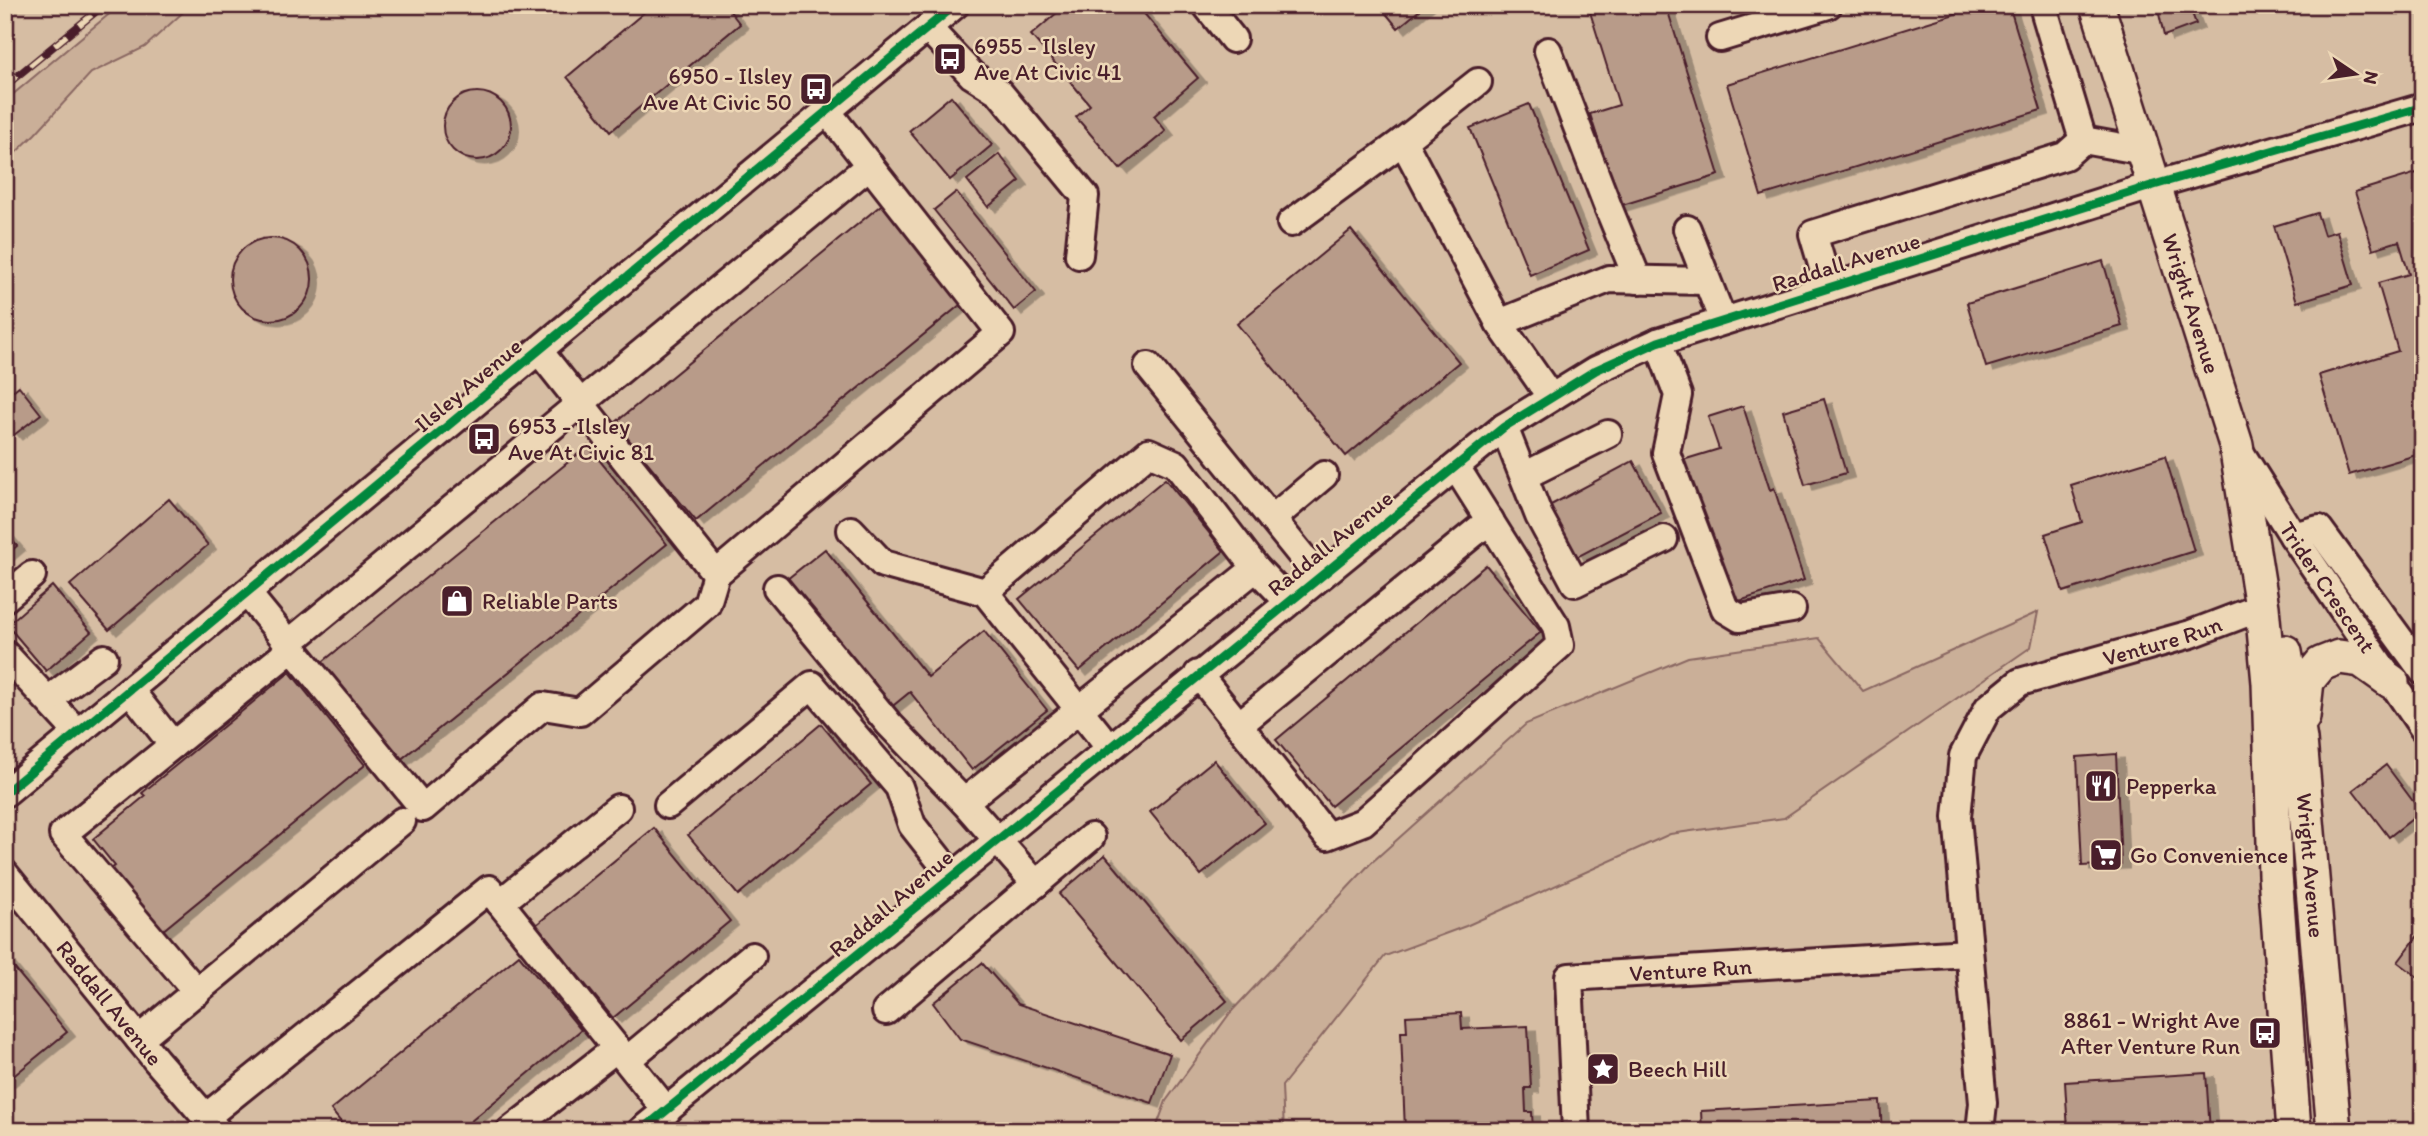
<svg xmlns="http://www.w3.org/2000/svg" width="2428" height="1136" font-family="Itim,sans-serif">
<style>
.built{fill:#d6bda3}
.green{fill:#caaf98;stroke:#8a6762;stroke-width:2}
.building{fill:#b89b89;stroke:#4a1f2b;stroke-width:2;filter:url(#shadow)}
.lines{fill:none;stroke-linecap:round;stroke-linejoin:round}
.minor-casing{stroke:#4a1f2b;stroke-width:32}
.major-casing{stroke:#4a1f2b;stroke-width:38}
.minor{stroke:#edd7b6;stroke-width:26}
.major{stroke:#edd7b6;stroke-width:33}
.rail-casing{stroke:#4a1f2b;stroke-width:8}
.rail{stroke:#edd7b6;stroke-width:5;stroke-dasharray:16;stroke-linecap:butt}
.cycleway-casing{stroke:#edd7b6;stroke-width:13}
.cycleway{stroke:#00873e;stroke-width:9}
.labels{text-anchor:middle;stroke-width:5;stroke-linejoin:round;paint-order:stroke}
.poi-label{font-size:23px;fill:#4a1f2b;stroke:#edd7b6;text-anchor:start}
.street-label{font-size:23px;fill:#4a1f2b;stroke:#edd7b6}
</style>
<defs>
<filter id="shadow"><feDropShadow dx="8" dy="4.5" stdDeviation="0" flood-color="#0004"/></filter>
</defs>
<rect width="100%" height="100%" fill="#e3ccae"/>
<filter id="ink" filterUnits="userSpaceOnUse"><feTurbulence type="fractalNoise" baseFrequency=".0143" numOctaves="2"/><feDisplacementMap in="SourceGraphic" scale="14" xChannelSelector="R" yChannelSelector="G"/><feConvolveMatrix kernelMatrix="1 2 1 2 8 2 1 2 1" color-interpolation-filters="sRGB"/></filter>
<g filter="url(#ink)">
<!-- built -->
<g class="built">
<path d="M 5,5 L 120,5 L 5,101 Z"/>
<path d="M 191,5 L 2423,5 L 2423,1131 L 1284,1131 L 1282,1086 L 1385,956 L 1466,926 L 1670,834 L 1784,818 L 2031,647 L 2037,612 L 1863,691 L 1370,864 L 1230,1013 L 1167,1101 L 1155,1131 L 5,1131 L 5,163 L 35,134 L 91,72 L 145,47 Z"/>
</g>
<!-- green -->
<g class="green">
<path d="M 120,5 L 191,5 L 145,47 L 91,73 L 35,134 L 5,163 L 5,101 Z"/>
<path d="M 2038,612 L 2031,647 L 1784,818 L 1670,834 L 1466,926 L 1385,956 L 1282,1086 L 1284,1131 L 1155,1131 L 1166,1101 L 1230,1013 L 1370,864 L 1526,724 L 1688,657 L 1819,638 L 1863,691 Z"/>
</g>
<!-- building -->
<g class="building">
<path d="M 653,5 L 725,5 L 740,24 L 611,131 L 567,77 Z"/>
<path d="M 1066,5 L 1137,5 L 1198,78 L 1154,116 L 1166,131 L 1120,169 L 1076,117 L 1090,105 L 1031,35 Z"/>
<path d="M 1379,5 L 1426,5 L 1398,28 Z"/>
<path d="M 1612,5 L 1666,5 L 1719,175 L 1619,206 L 1590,114 L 1619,105 L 1590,12 Z"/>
<path d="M 1984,5 L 2009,5 L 2041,110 L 1761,196 L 1727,84 Z"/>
<path d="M 2157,5 L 2189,5 L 2196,24 L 2164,36 Z"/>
<circle cx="477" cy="126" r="34"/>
<path d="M 951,96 L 992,145 L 950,180 L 909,131 Z"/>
<path d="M 1529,104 L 1589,250 L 1530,275 L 1470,128 Z"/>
<path d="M 999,154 L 1020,181 L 988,207 L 967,180 Z"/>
<path d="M 2423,171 L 2423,453 L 2349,475 L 2319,375 L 2398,351 L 2378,283 L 2409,274 L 2399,241 L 2373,249 L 2355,192 Z"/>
<path d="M 956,192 L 1036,292 L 1014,310 L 934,210 Z"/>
<path d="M 886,201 L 966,300 L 696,521 L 615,423 Z"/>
<path d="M 2317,213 L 2324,235 L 2337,231 L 2353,285 L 2297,302 L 2274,226 Z"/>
<path d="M 1351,230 L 1459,362 L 1346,456 L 1237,324 Z"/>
<circle cx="271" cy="279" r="41"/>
<path d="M 2103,261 L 2122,326 L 1986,367 L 1967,303 Z"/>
<path d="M 19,386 L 41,414 L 14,435 L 5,425 L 5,397 Z"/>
<path d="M 1824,399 L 1846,473 L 1805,485 L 1783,411 Z"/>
<path d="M 1743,406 L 1770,490 L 1774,488 L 1804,580 L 1730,604 L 1683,460 L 1719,449 L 1708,417 Z"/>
<path d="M 588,446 L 667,544 L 399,761 L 320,664 Z"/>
<path d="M 2165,456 L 2194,551 L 2063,592 L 2045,534 L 2082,522 L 2071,485 Z"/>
<path d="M 1633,461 L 1661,513 L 1577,557 L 1549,506 Z"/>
<path d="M 1165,479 L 1224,551 L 1079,671 L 1019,599 Z"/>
<path d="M 169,499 L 208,545 L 109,630 L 70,585 Z"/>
<path d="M 5,532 L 17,546 L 5,556 Z"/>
<path d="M 825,549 L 928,677 L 984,631 L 1047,710 L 972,770 L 910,692 L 889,709 L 786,580 Z"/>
<path d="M 1486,565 L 1541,632 L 1331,806 L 1276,740 Z"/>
<path d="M 52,586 L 91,632 L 46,671 L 7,625 Z"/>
<path d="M 290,672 L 365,765 L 162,931 L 111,869 L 115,866 L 93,839 L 145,796 L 142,793 Z"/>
<path d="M 821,724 L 871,784 L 738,895 L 688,835 Z"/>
<path d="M 2116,754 L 2121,864 L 2082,866 L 2077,757 Z"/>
<path d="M 1214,760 L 1265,823 L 1201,875 L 1150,812 Z"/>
<path d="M 2386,765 L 2421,812 L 2389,837 L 2353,790 Z"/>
<path d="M 654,828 L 730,921 L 613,1018 L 536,925 Z"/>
<path d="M 1105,855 L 1227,1001 L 1181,1040 L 1059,894 Z"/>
<path d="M 2423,929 L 2423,981 L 2398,962 Z"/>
<path d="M 519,955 L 581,1030 L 459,1131 L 348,1131 L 331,1110 Z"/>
<path d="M 5,957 L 67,1032 L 5,1083 Z"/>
<path d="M 982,963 L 1018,1004 L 1170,1054 L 1152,1103 L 960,1039 L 933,1003 Z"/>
<path d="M 1461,1013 L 1462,1029 L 1528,1026 L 1531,1088 L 1525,1088 L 1526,1112 L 1532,1112 L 1533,1131 L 1405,1131 L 1401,1032 L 1407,1032 L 1406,1016 Z"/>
<path d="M 2206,1073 L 2210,1131 L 2068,1131 L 2065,1082 Z"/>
<path d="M 1880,1101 L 1882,1131 L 1702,1131 L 1701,1111 Z"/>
</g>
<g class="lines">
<defs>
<g id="minor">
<path d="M 1206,5 L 1233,39"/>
<path d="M 2045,13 L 2083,140 L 2144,151"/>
<path d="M 928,28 L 972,75 L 999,92 L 1085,196 L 1079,255"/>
<path d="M 1720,38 L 1828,5"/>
<path d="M 1548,51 L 1608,207 L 1638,280"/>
<path d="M 1403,141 L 1499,323 L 1550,396"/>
<path d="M 1291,223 L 1403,141 L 1478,82"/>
<path d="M 1687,229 L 1723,321"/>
<path d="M 1829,288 L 1813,234 L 2065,156 L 2083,140"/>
<path d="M 1499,323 L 1609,279 L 1706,281"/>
<path d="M 1658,342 L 1678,395 L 1666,453 L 1725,609 L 1740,618 L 1792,609"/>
<path d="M 539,351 L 716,574"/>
<path d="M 1148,366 L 1319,577"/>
<path d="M 1504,427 L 1539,516 L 1575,583 L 1664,539"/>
<path id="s1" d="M 2240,452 L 2293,536 L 2423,728"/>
<path d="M 1524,476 L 1608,434"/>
<path d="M 1272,519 L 1324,475"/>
<path d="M 851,530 L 883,564 L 985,592 L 1149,452 L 1176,464 L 1256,568 L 1288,601"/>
<path d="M 2293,536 L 2319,529 L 2423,671"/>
<path d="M 777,588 L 889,724 L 964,802 L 1036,884"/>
<path d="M 985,592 L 1109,747"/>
<path d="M 247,593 L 423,808 L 543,706 L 580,712 L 707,604 L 716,574 L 1001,333 L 827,111"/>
<path d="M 5,598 L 32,575"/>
<path d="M 5,654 L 78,733"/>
<path d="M 1198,674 L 1327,836 L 1363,822 L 1560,645 L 1556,626 L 1456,467"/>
<path d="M 130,690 L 173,745"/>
<path d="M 48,700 L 104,658"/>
<path d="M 1239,725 L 1490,520"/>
<path d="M 5,793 L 955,5"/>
<path d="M 964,802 L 1256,568"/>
<path d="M 668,805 L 812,685 L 899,787 L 912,825 L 953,877"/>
<path id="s2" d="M 5,874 L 156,1060 L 216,1129"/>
<path d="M 500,903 L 618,808"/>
<path d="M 197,992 L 63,834 L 283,656 L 289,643 L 870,165"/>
<path d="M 886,1011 L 1091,837"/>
<path d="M 139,1039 L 402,821"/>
<path d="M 627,1060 L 752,956"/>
<path d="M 206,1117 L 489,889 L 667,1111"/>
<path d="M 510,1131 L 617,1048"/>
<path d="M 641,1131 L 1504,427 L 1596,370 L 1658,342 L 2154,185 L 2423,107"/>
<path id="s3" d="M 1576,1131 L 1569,977 L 1968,953"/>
<path id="s4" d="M 1980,1131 L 1983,1103 L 1957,817 L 1963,756 L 1988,708 L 2020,682 L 2191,634 L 2262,607"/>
</g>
<g id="major">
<path id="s5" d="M 2097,5 L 2236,445 L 2262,607 L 2269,683 L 2275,875 L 2294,1131"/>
<path id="s6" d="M 2285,652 L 2300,740 L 2334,1131"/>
<path d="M 2303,717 L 2307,681 L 2321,664 L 2339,657 L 2361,660 L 2392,682"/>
</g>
</defs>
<!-- minor casing -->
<use href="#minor" class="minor-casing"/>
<!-- major casing -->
<use href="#major" class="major-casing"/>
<!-- minor -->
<use href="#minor" class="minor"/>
<!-- major -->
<use href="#major" class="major"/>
<defs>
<path id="rail" d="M 5,86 L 104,5"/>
</defs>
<!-- rail casing -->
<use href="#rail" class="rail-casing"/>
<!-- rail -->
<use href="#rail" class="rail"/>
<defs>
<g id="cycleway">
<path d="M 5,793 L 955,5"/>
<path d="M 641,1131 L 1504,427 L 1596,370 L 1658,342 L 2154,185 L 2423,107"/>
</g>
</defs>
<!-- cycleway casing -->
<use href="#cycleway" class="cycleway-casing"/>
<!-- cycleway -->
<use href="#cycleway" class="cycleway"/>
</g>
</g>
<!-- icons -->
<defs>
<symbol id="bus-square" viewBox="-11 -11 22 22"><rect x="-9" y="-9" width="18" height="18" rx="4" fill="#4a1f2b" stroke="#edd7b6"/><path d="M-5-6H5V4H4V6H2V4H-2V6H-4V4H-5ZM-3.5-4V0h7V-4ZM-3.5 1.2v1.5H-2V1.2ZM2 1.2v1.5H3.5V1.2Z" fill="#fff"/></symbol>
<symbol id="shop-square" viewBox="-11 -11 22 22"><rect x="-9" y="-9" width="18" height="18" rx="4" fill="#4a1f2b" stroke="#edd7b6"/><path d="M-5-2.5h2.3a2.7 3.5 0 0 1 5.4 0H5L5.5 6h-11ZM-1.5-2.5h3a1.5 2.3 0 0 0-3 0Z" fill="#fff"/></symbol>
<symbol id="restaurant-square" viewBox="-11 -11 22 22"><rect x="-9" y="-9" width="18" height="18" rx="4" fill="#4a1f2b" stroke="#edd7b6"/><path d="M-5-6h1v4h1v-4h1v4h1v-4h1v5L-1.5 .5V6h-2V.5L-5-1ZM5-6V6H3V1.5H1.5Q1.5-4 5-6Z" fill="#fff"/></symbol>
<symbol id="supermarket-square" viewBox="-11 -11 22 22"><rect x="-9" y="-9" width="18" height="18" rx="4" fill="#4a1f2b" stroke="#edd7b6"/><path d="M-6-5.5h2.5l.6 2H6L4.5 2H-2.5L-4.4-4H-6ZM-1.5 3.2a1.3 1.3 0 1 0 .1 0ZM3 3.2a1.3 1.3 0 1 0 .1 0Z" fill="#fff"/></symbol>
<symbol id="sight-square" viewBox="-11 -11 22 22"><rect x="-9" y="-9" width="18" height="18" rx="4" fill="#4a1f2b" stroke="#edd7b6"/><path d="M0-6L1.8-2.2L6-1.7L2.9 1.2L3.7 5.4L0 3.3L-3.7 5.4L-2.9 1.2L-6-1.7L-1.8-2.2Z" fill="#fff"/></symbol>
</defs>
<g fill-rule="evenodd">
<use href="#bus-square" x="931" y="40" width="38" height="38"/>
<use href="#bus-square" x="797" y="70" width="38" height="38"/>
<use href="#bus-square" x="465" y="420" width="38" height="38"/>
<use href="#shop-square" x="438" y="582" width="38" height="38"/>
<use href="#restaurant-square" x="2082" y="767" width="38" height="38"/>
<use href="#supermarket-square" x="2087" y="836" width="38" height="38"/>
<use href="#bus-square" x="2246" y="1014" width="38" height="38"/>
<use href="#sight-square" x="1584" y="1050" width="38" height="38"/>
</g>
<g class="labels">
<!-- poi labels -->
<g class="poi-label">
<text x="974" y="54">6955 - Ilsley<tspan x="974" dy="26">Ave At Civic 41</tspan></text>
<text x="792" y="84" text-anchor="end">6950 - Ilsley<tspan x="792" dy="26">Ave At Civic 50</tspan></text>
<text x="508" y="434">6953 - Ilsley<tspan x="508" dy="26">Ave At Civic 81</tspan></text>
<text x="482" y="609">Reliable Parts</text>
<text x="2126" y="794">Pepperka</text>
<text x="2130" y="863">Go Convenience</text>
<text x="2240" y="1028" text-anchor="end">8861 - Wright Ave<tspan x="2240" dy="26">After Venture Run</tspan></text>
<text x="1628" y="1077">Beech Hill</text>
</g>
<!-- street labels -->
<g class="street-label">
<text transform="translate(1846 262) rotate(-17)" y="8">Raddall Avenue</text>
<text dy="8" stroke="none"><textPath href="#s5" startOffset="313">Wright Avenue</textPath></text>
<text transform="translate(468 385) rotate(-40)" y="8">Ilsley Avenue</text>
<text transform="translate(1330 543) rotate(-39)" y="8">Raddall Avenue</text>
<text dy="8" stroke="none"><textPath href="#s1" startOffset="161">Trider Crescent</textPath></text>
<text dy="8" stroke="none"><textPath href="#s4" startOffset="620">Venture Run</textPath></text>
<text dy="8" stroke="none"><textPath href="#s6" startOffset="215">Wright Avenue</textPath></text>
<text transform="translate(891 903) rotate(-40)" y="8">Raddall Avenue</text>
<text dy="8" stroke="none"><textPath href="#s3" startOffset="276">Venture Run</textPath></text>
<text dy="8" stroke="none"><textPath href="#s2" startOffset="166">Raddall Avenue</textPath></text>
</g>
</g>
<!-- margin -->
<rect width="2428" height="1136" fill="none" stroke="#edd7b6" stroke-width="28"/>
<rect x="14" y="14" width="2400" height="1108" fill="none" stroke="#4a1f2b" stroke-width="2.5" filter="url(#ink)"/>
<!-- north arrow -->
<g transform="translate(2355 74) rotate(103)" stroke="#edd7b6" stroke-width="5" paint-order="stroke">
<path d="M0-5L12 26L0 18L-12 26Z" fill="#4a1f2b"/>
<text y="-10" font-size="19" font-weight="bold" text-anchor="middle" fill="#4a1f2b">N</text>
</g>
</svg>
